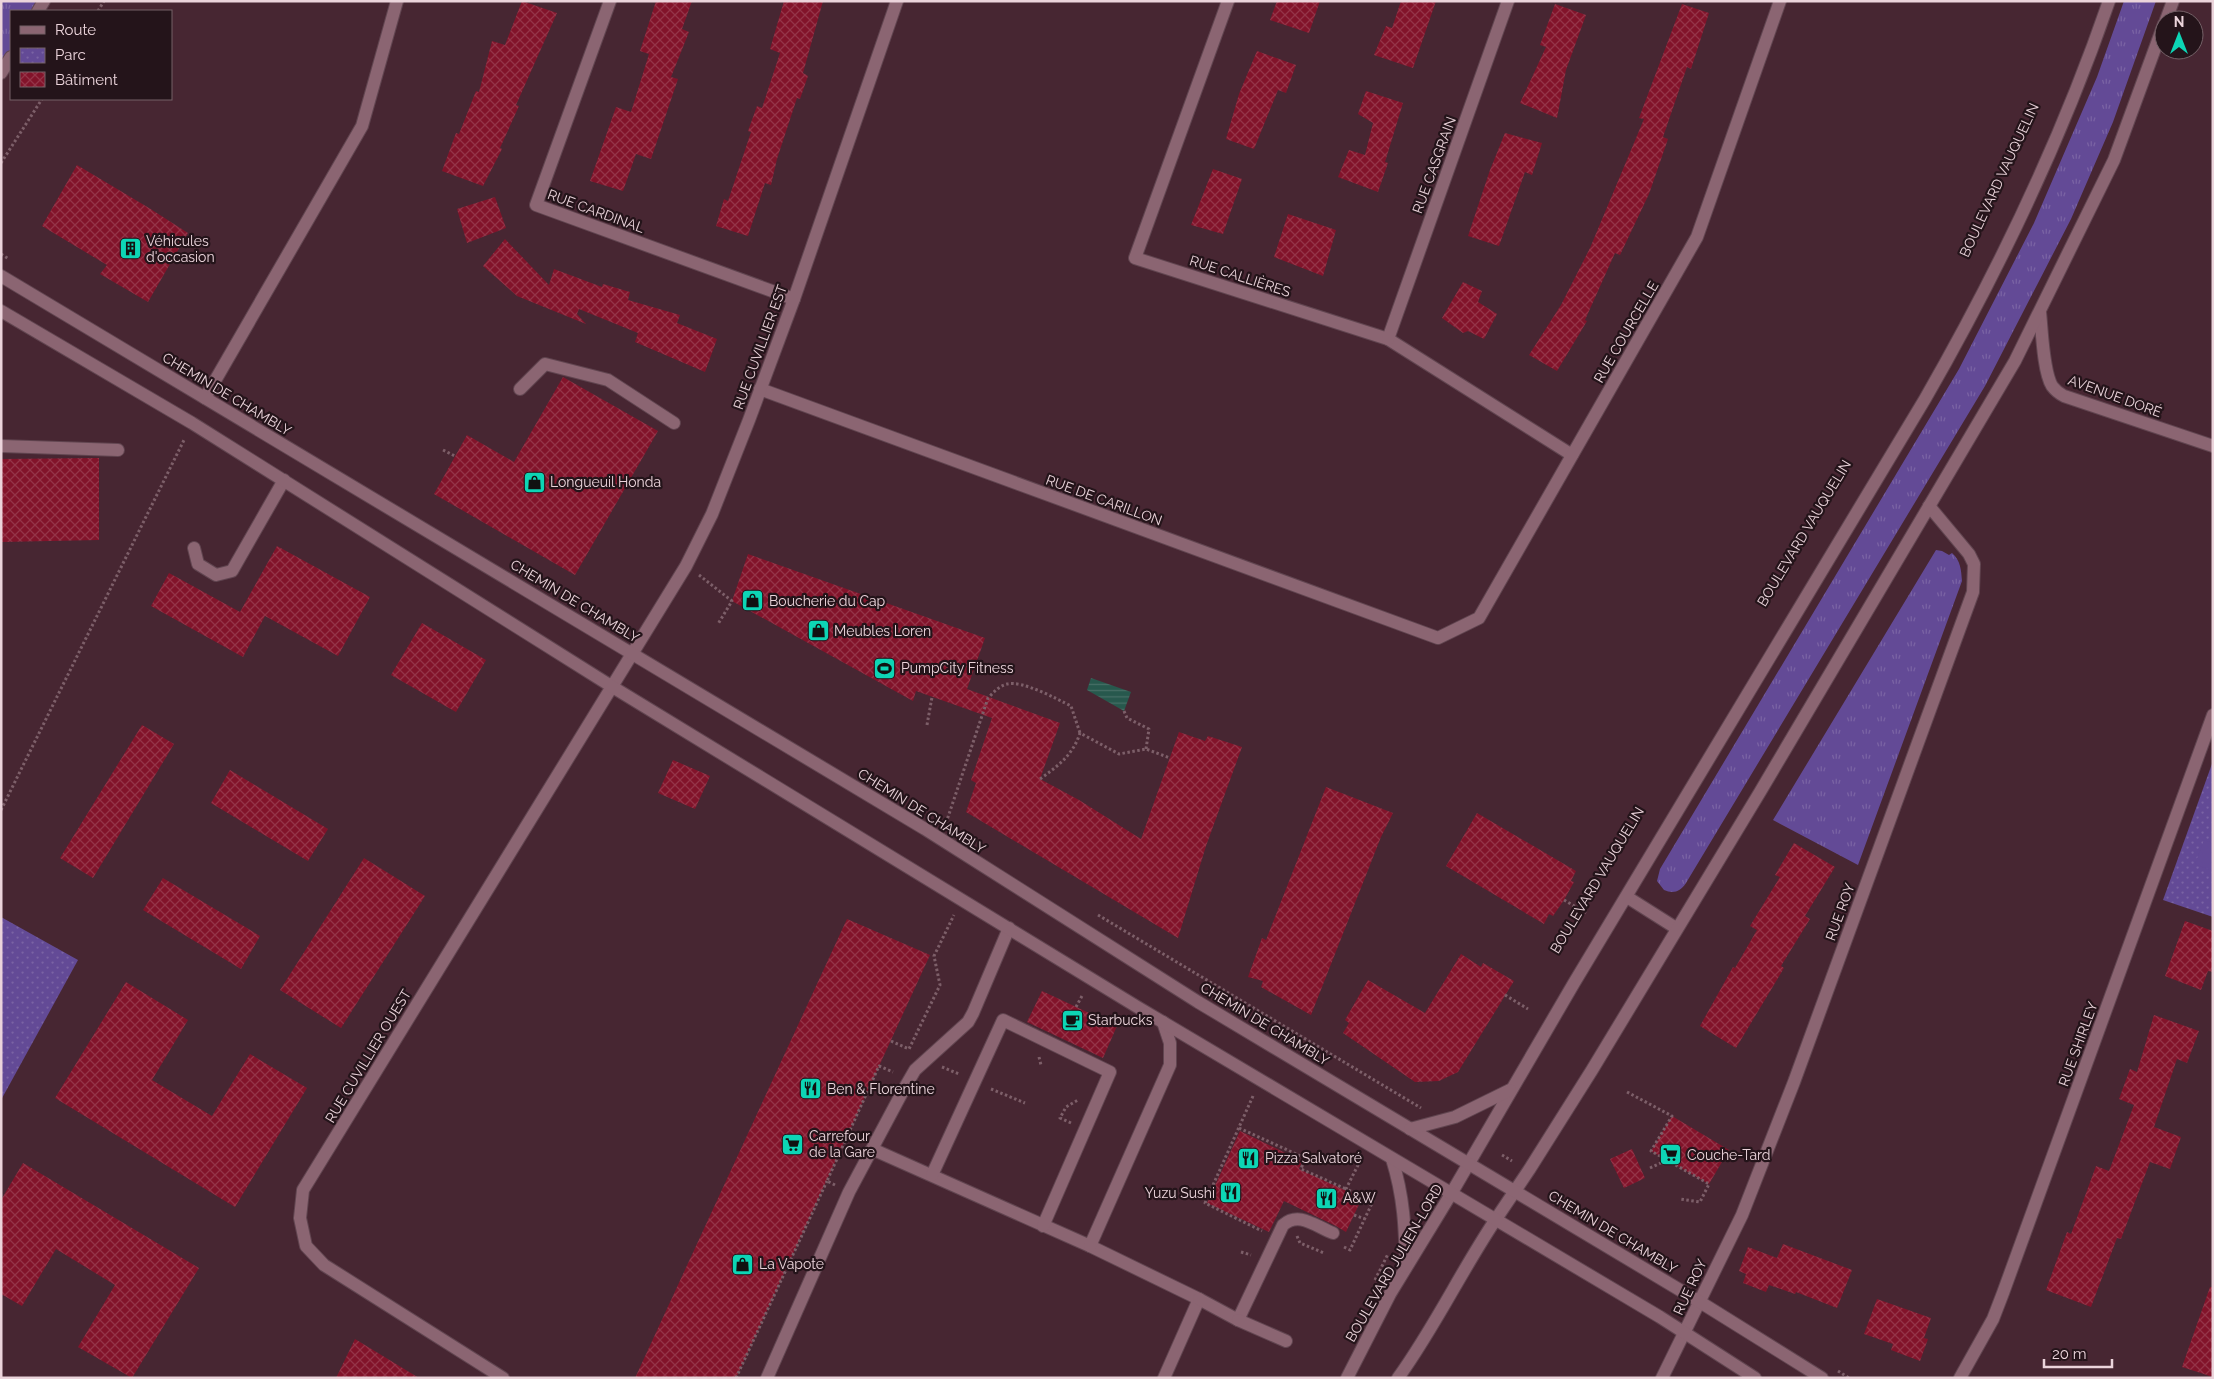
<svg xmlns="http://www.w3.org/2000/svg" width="2214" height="1379" font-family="Raleway,sans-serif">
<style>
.grass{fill:url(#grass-tufts)}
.park{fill:url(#park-dots)}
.pitch{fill:#634a96}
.water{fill:url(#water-rules)}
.building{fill:url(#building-cross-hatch)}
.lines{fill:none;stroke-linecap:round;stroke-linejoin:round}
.service-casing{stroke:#614550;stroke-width:14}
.minor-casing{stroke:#614550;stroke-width:14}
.tertiary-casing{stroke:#614550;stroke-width:14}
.secondary-casing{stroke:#614550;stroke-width:14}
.path{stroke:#7d5f69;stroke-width:3;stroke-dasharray:2.5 2.5;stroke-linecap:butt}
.service{stroke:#8b6572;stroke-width:12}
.minor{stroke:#8b6572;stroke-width:12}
.tertiary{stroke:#8b6572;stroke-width:12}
.secondary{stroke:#8b6572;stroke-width:12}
.labels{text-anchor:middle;stroke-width:4.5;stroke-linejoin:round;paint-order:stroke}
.street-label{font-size:14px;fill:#ebd4db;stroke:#24141a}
.poi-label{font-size:14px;fill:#ebd4db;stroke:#24141a;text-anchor:start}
</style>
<defs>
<pattern id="grass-tufts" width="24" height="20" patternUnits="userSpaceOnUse" patternTransform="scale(1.25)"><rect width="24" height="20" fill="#634a96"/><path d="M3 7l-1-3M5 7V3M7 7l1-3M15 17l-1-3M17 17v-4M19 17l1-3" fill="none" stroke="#7a63a4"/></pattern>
<pattern id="park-dots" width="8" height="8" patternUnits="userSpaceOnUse" patternTransform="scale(1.25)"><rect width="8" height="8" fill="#634a96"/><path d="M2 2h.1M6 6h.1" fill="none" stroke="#7a63a4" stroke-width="1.8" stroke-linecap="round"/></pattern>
<pattern id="water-rules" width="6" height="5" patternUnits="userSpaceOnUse" patternTransform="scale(1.25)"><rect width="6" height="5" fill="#27584d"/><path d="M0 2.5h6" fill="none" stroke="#466f66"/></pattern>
<pattern id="building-cross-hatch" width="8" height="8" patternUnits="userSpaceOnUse" patternTransform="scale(1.25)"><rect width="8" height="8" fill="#82132a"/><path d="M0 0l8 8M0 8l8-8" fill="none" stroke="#943448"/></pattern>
</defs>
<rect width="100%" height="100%" fill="#472632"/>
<!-- grass -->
<g class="grass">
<path d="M 1,1 L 44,1 L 38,11 L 11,11 L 11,57 L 1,73 Z"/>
<path d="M 2124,1 L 2156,1 L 2113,122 L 2071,219 L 1985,386 L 1686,883 C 1680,892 1673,894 1664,890 L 1657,881 L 1660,869 L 1959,369 L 2034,223 L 2097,77 Z"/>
<path d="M 1936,550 L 1942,551 L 1949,555 L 1952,553 C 1961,561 1961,570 1962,581 L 1858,865 L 1773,820 Z"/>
</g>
<!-- park -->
<g class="park">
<path d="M 2213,761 L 2213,917 L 2163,900 Z"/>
<path d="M 1,917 L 78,960 L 1,1100 Z"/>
</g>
<!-- pitch -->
<path class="pitch" d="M 2204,840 L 2213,843 L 2213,871 L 2195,864 Z"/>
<!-- water -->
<path class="water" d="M 1091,678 L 1131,692 L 1124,711 L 1087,690 Z"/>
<!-- building -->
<g class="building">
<path d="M 522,1 L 557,13 L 516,105 L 519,106 L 500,148 L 502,149 L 483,186 L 442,171 L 456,133 L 459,134 L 476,91 L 479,92 L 492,41 L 505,45 Z"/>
<path d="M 656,1 L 692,1 L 682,29 L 689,32 L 671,77 L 678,79 L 651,159 L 636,154 L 623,191 L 590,181 L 616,107 L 631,112 L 649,54 L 640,51 Z"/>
<path d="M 784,1 L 823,1 L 803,73 L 808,76 L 800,99 L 797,98 L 777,159 L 771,185 L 765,183 L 748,236 L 716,226 L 724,199 L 728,201 L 751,132 L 748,131 L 757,106 L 762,108 L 780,53 L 770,49 Z"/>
<path d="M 1277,1 L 1320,1 L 1309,33 L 1270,20 Z"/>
<path d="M 1401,1 L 1436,1 L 1413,68 L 1374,55 L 1386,26 L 1392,28 Z"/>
<path d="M 1555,4 L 1586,15 L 1566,70 L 1557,118 L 1520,103 L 1546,47 L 1540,45 Z"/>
<path d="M 1682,4 L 1709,13 L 1691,69 L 1687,67 L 1663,137 L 1668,139 L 1649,194 L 1620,255 L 1615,253 L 1585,320 L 1587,321 L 1557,371 L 1529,355 L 1561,305 L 1590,248 L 1644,119 L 1639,118 Z"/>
<path d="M 1257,51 L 1296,65 L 1286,93 L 1278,90 L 1254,149 L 1226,139 L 1239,94 Z"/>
<path d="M 1366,91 L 1403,103 L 1385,162 L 1388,163 L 1378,192 L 1338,177 L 1349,150 L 1365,155 L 1373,123 L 1358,114 Z"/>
<path d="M 1505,133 L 1542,143 L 1532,175 L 1525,172 L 1499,246 L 1468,236 L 1490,170 Z"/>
<path d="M 77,165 L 149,208 L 188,233 L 148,302 L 100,274 L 107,265 L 42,226 Z"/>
<path d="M 1213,169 L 1242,179 L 1223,234 L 1191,225 Z"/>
<path d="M 495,197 L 506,228 L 467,243 L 457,209 Z"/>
<path d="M 1288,214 L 1336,230 L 1323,276 L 1274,257 Z"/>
<path d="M 505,239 L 549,285 L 554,269 L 602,287 L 603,284 L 630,292 L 628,300 L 680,315 L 677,323 L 717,339 L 705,372 L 635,342 L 638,333 L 579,309 L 577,314 L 586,324 L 517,296 L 483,266 Z"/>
<path d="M 1463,282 L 1482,291 L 1478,302 L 1497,314 L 1484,339 L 1468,331 L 1463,333 L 1442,318 Z"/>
<path d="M 563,377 L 658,431 L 575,575 L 434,494 L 467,435 L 514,462 Z"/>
<path d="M 99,458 L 99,540 L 1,542 L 1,459 Z"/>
<path d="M 277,546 L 370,597 L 338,656 L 265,616 L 243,657 L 151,606 L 169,573 L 240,612 Z"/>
<path d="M 748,554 L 985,638 L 967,689 L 1060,723 L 1040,779 L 1079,800 L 1141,839 L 1179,732 L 1205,741 L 1208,736 L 1242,747 L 1206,846 L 1178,938 L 966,812 L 976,783 L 971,780 L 992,718 L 916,691 L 913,701 L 732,601 Z"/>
<path d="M 422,623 L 486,660 L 456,712 L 391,675 Z"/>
<path d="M 142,725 L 174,744 L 93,878 L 60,858 Z"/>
<path d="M 673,760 L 710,776 L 695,809 L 658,793 Z"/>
<path d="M 230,770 L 328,829 L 308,861 L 211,803 Z"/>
<path d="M 1326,787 L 1393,813 L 1381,837 L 1311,1015 L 1261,987 L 1263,981 L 1248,977 L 1262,938 L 1266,940 Z"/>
<path d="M 1477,813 L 1576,871 L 1571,881 L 1574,882 L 1564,900 L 1553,916 L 1549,914 L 1544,924 L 1446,866 Z"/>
<path d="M 1794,843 L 1835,867 L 1805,916 L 1810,919 L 1781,966 L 1784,968 L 1736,1048 L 1700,1026 L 1733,967 L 1735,968 L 1757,930 L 1750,926 L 1780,877 L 1775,875 Z"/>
<path d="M 364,858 L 425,896 L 341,1028 L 280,990 Z"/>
<path d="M 163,878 L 260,936 L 241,969 L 143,910 Z"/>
<path d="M 847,919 L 930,955 L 736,1378 L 635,1378 Z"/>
<path d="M 2185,921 L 2213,931 L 2213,972 L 2208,971 L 2201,990 L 2165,976 Z"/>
<path d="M 1461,954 L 1481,967 L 1483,963 L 1514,981 L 1458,1072 L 1439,1081 L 1415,1082 L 1343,1033 L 1349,1023 L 1345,1020 L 1368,980 L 1425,1013 Z"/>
<path d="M 126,982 L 188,1020 L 152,1080 L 212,1116 L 250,1054 L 307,1088 L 235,1207 L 55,1098 Z"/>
<path d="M 1042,991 L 1117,1026 L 1103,1058 L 1027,1022 Z"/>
<path d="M 2154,1015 L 2199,1031 L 2187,1063 L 2177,1059 L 2154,1127 L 2181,1137 L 2170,1169 L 2150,1162 L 2121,1239 L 2117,1238 L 2091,1307 L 2046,1290 L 2067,1232 L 2071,1234 L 2096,1166 L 2109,1171 L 2134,1105 L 2119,1099 L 2130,1069 L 2137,1072 Z"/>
<path d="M 1672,1116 L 1729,1150 L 1709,1184 L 1651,1151 Z"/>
<path d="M 1240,1131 L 1302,1161 L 1299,1169 L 1362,1198 L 1346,1232 L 1336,1226 L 1284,1201 L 1269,1232 L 1207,1203 Z"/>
<path d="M 1632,1149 L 1645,1178 L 1624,1188 L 1610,1159 Z"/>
<path d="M 23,1163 L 199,1268 L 132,1378 L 78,1347 L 115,1285 L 56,1249 L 22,1306 L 1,1294 L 1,1200 Z"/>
<path d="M 1783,1244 L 1852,1270 L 1837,1308 L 1796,1292 L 1795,1294 L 1769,1285 L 1766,1292 L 1743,1283 L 1746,1274 L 1739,1271 L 1748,1247 L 1777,1258 Z"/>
<path d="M 2210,1287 L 2213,1287 L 2213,1377 L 2182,1367 Z"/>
<path d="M 1877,1299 L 1931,1318 L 1924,1338 L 1928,1339 L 1920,1361 L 1891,1350 L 1893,1344 L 1864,1334 Z"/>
<path d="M 355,1339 L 419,1378 L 336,1378 Z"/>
</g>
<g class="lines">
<defs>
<g id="service">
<path d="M 38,11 L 44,1"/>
<path d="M 1,73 L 11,57"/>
<path d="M 520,389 L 545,364 L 608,380 L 674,423"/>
<path d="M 205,398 L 362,126 L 397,1"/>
<path d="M 1,446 L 118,450"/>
<path d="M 194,548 L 198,564 L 216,575 L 232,571 L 284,480"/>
<path d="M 1627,897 L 1676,928"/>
<path d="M 872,1149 L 1090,1246 L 1199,1299 L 1164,1378"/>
<path d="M 932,1175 L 1003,1020 L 1110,1072 L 1043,1226"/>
<path d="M 1090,1246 L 1170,1065 L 1170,1043 L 1163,1022"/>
<path d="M 1199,1299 L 1238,1320 L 1283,1225 C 1299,1211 1315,1226 1333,1233"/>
<path d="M 1238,1320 L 1286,1341"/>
<path d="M 767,1378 L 849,1192 L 904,1089 L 915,1070 L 968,1022 L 973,1013 L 1009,928"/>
</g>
<g id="minor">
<path d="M 610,1 L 536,205 L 794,299"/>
<path d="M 1228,1 L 1135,258 L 1388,339 L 1572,455"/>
<path d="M 2040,312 C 2042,330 2043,371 2052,386 C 2055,390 2060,394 2064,396 L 2213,446"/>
<path d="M 1388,339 L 1508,1"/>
<path d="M 760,389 L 1438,638 L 1479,618 L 1697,237 L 1780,1"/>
<path d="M 503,1378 L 324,1265 L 306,1246 L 300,1218 L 303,1190 L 686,566 L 712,514 L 749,420 L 794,299 L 897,1"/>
<path d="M 1347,1378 L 1390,1294 L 1451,1194"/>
<path d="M 1398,1378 C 1435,1327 1461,1271 1496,1219"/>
<path d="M 1662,1378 L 1742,1215 L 1794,1082 L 1973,592 L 1974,564 L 1969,554 L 1929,506"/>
<path d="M 1960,1378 L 1993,1319 L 2003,1293 L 2213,715"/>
</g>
<g id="tertiary">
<path d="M 2166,20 L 2173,1"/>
<path d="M 1392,1159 C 1404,1197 1405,1228 1406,1267"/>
<path d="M 1451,1194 L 1574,983 L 1925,399 C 1998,272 2061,141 2109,1"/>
<path d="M 1496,1219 L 1529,1170 L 1592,1070 L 1760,792 L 2015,361 L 2114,160 L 2164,24"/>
</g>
<g id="secondary">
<path d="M 1,276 L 925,829 L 1198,1002 L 1700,1302 L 1822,1378"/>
<path d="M 1,311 L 192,423 L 611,686 L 1139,1008 L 1660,1317 L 1755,1378"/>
<path d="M 1410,1129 L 1455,1117 L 1510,1090"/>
</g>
</defs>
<!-- service casing -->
<use href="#service" class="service-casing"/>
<!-- minor casing -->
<use href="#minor" class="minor-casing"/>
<!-- tertiary casing -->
<use href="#tertiary" class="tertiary-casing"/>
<!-- secondary casing -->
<use href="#secondary" class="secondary-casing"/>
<!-- path -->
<g class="path">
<path d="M 98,11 L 104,1"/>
<path d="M 1,163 L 42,99"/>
<path d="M 1,254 L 9,259"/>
<path d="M 443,450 L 455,456"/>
<path d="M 699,575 L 732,601 L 718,624"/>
<path d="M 1124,711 L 1127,718 L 1149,729 L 1146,749"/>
<path d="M 927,725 L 932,697"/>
<path d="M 1040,779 C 1058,766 1073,755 1080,733 L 1119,754 L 1146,749 L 1170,758"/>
<path d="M 1,810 L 185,438"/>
<path d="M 946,823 L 988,698 C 994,692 999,686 1007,684 C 1022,680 1057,699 1071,706 L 1080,733"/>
<path d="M 1564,900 L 1586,913"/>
<path d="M 1098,915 L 1421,1108"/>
<path d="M 1505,995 L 1528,1009"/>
<path d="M 1076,1007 L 1083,994"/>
<path d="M 891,1041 L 909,1049 L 940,985 L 934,956 L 954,915"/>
<path d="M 1039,1057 L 1041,1065"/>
<path d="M 942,1067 L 959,1074"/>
<path d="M 991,1089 L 1025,1103"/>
<path d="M 1627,1092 L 1672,1116 L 1651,1151 L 1709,1184 L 1700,1202 L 1680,1199"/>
<path d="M 1253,1096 L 1205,1203 L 1262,1231"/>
<path d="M 1071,1123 L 1060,1118 L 1066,1107 L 1078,1100"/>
<path d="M 1239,1128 L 1305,1158 L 1301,1169 L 1346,1189"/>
<path d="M 1502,1155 L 1512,1161"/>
<path d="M 1650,1168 L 1667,1160"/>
<path d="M 835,1185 L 827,1181 L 879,1066 L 893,1072"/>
<path d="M 1354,1215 L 1365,1219"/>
<path d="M 1297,1236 L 1300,1243 L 1324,1253"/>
<path d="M 1344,1247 L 1350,1250 L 1373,1201 L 1346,1189 L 1361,1159"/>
<path d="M 1241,1252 L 1251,1255"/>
<path d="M 1375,1280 L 1388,1254"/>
<path d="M 1838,1371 L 1849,1378"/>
<path d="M 736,1378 L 827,1181"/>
</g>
<!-- service -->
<use href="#service" class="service"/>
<!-- minor -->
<use href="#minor" class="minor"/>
<!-- tertiary -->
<use href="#tertiary" class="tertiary"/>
<!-- secondary -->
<use href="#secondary" class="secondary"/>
</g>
<!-- icons -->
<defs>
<symbol id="building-square" viewBox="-11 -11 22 22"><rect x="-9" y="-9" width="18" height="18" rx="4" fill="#0dd5b5" stroke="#24141a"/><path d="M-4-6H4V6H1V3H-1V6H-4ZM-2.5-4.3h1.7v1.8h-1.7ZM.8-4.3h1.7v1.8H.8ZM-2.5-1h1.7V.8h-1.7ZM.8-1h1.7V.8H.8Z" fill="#111"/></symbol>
<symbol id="shop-square" viewBox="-11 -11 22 22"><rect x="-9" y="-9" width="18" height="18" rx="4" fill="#0dd5b5" stroke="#24141a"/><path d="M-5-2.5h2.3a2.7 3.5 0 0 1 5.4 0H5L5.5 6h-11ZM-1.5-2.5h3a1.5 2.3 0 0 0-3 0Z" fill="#111"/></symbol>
<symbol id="stadium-square" viewBox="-11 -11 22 22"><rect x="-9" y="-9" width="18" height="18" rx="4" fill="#0dd5b5" stroke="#24141a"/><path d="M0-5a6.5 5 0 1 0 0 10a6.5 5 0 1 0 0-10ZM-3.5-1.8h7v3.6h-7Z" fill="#111"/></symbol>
<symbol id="cafe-square" viewBox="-11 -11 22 22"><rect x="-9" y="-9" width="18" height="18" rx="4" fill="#0dd5b5" stroke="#24141a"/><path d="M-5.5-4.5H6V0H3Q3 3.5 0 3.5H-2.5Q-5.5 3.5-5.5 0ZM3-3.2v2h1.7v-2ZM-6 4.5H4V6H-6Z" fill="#111"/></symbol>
<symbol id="restaurant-square" viewBox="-11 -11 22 22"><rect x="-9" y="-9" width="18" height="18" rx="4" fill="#0dd5b5" stroke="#24141a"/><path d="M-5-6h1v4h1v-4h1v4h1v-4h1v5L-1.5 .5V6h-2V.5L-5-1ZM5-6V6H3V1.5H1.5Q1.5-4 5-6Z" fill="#111"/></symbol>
<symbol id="supermarket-square" viewBox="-11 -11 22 22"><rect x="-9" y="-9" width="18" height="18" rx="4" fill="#0dd5b5" stroke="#24141a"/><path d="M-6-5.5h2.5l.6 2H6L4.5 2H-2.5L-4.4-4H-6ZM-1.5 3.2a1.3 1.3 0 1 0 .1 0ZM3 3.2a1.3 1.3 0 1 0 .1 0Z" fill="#111"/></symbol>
</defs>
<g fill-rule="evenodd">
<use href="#building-square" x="118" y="236" width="25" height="25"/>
<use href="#shop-square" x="522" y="470" width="25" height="25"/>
<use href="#shop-square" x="740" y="588" width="25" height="25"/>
<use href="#shop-square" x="806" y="618" width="25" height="25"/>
<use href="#stadium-square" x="872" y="656" width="25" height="25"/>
<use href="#cafe-square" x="1060" y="1008" width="25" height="25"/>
<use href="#restaurant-square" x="798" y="1076" width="25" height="25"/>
<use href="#supermarket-square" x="780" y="1132" width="25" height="25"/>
<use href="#supermarket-square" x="1658" y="1142" width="25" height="25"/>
<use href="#restaurant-square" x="1236" y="1146" width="25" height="25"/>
<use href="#restaurant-square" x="1218" y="1180" width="25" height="25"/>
<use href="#restaurant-square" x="1314" y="1186" width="25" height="25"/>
<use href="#shop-square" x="730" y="1252" width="25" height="25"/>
</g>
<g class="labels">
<!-- street labels -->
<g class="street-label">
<text transform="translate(1434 165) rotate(-70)" y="5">RUE CASGRAIN</text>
<text transform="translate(1999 180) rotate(-65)" y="5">BOULEVARD VAUQUELIN</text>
<text transform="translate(596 211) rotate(20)" y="5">RUE CARDINAL</text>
<text transform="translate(1240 276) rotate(18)" y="5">RUE CALLIÈRES</text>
<text transform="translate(1626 332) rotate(-60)" y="5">RUE COURCELLE</text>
<text transform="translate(760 347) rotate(-70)" y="5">RUE CUVILLIER EST</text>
<text transform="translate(227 394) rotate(31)" y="5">CHEMIN DE CHAMBLY</text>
<text transform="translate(2115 396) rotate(20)" y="5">AVENUE DORÉ</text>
<text transform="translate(1104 500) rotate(20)" y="5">RUE DE CARILLON</text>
<text transform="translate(1804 533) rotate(-59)" y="5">BOULEVARD VAUQUELIN</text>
<text transform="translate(575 601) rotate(31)" y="5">CHEMIN DE CHAMBLY</text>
<text transform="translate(922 811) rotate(32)" y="5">CHEMIN DE CHAMBLY</text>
<text transform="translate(1597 880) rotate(-59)" y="5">BOULEVARD VAUQUELIN</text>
<text transform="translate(1840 912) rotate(-70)" y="5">RUE ROY</text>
<text transform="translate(1265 1024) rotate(31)" y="5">CHEMIN DE CHAMBLY</text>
<text transform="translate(2078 1044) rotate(-70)" y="5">RUE SHIRLEY</text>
<text transform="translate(368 1056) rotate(-59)" y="5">RUE CUVILLIER OUEST</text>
<text transform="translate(1613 1232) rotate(31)" y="5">CHEMIN DE CHAMBLY</text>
<text transform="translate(1394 1263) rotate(-60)" y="5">BOULEVARD JULIEN-LORD</text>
<text transform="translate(1690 1287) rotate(-65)" y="5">RUE ROY</text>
</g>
<!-- poi labels -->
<g class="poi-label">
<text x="146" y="246">Véhicules<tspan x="146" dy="16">d'occasion</tspan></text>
<text x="550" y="487">Longueuil Honda</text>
<text x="769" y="606">Boucherie du Cap</text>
<text x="834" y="636">Meubles Loren</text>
<text x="901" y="673">PumpCity Fitness</text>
<text x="1088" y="1025">Starbucks</text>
<text x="827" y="1094">Ben &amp; Florentine</text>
<text x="809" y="1141">Carrefour<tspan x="809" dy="16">de la Gare</tspan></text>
<text x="1687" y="1160">Couche-Tard</text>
<text x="1265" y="1163">Pizza Salvatoré</text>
<text x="1215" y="1198" text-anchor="end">Yuzu Sushi</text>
<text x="1343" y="1203">A&amp;W</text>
<text x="759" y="1269">La Vapote</text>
</g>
</g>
<!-- border -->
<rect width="2214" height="1379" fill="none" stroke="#ebd4db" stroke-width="5"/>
<!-- legend -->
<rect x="10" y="10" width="162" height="90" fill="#24141a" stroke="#746167"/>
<rect x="20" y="26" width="25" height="8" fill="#8b6572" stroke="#746167"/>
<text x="55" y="35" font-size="15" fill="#ebd4db">Route</text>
<rect x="20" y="48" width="25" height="15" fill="url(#park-dots)" stroke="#746167"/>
<text x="55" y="60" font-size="15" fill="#ebd4db">Parc</text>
<rect x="20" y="72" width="25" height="15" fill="url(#building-cross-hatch)" stroke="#746167"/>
<text x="55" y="85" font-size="15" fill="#ebd4db">Bâtiment</text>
<!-- north arrow -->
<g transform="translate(2179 35)"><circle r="24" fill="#24141a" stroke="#746167"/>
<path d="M0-4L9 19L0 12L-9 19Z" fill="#0dd5b5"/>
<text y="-8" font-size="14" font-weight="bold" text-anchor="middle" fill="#ebd4db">N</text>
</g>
<!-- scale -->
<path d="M2044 1359v8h68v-8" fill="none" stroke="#ebd4db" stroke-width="2.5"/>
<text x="2052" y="1359" font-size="15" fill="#ebd4db" stroke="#24141a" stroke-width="4" paint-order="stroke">20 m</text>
</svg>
